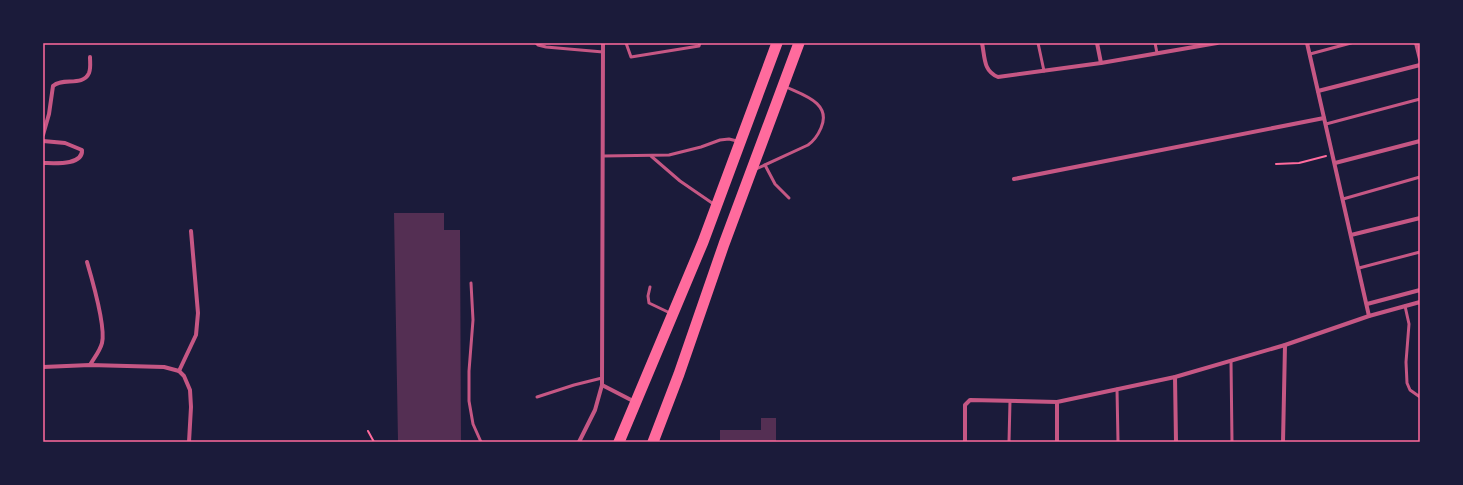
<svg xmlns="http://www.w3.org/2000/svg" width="1463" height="485" font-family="'Libre Baskerville',serif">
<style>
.building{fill:#542f53}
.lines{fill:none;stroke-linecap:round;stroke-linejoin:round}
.path{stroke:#ff6b9d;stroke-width:2}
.service{stroke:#c65784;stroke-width:3}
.minor{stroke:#c65784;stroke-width:4}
.trunk{stroke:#ff6b9d;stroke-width:11}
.neatline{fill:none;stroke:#ff6b9d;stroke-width:1.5}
</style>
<rect width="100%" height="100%" fill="#1b1b3a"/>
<!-- building -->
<g class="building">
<path d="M 394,213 L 444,213 L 444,230 L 460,230 L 461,441 L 398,441 Z"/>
<path d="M 761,418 L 776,418 L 776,442 L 720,442 L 720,430 L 761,430 Z"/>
</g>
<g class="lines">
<!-- path -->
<g class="path">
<path d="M 1276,164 L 1299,163 L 1326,156"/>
<path d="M 368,431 L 374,442"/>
</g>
<!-- service -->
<g class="service">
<path d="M 536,43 L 538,45 L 546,47 L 603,52"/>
<path d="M 626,43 L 631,57 L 699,46 L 700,43"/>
<path d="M 1038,43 L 1044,71"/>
<path d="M 1155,43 L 1157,53"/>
<path d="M 1310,54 L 1351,43"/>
<path d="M 1326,124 L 1420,99"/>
<path d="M 603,156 L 669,155 L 701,147 L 720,140 L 729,139 L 737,141"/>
<path d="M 651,156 L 680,181 L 715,205"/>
<path d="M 765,165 L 775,184 L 789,198"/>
<path d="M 756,169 L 808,145 C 815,140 818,135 821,128 C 832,103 803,95 786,87"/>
<path d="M 1343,199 L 1420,177"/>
<path d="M 1359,268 L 1420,252"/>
<path d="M 471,283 L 473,320 L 469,371 L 469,401 L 473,424 L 481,442"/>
<path d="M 650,287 L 648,296 L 649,303 L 670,313"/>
<path d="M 1405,306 L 1409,324 L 1406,362 L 1407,383 L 1410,390 L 1420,397"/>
<path d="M 1231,361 L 1232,442"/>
<path d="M 1117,389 L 1118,442"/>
<path d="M 537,397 L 574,385 L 602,378"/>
<path d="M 1009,442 L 1010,401"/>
</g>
<!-- minor -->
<g class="minor">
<path d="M 603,43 L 602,385 L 635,402"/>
<path d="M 982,43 C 985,57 983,71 998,77 L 1101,63 L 1217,43"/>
<path d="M 1097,43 L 1101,63"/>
<path d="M 1307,43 L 1369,316"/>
<path d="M 1416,43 L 1420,59"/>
<path d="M 1318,91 L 1420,65"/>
<path d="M 43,135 L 49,114 L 53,86 C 62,77 83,87 89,73 C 91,68 90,62 90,57"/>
<path d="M 43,141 L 65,143 L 82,150 C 83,166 53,163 43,163"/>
<path d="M 1335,163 L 1420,141"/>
<path d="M 1014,179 L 1324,118"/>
<path d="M 1351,235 L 1420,218"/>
<path d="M 87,262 C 92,279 106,327 102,343 C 100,351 94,358 90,365"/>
<path d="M 1367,304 L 1420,290"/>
<path d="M 43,367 L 90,365 L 164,367 L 179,371 L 184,376 L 190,390 L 191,407 L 189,442"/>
<path d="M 179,371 L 196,335 L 198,313 L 191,231"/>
<path d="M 1175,377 L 1176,442"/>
<path d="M 1057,402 L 1057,442"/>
<path d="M 579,442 L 595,410 L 602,385"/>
<path d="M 965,442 L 965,405 L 970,400 L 1057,402 L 1175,377 L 1285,345 L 1369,316 L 1420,302"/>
<path d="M 1283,442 L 1285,345"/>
</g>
<!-- trunk -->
<g class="trunk">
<path d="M 619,442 L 703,242 L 777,43"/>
<path d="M 653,442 L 679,374 L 724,244 L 799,43"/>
</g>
</g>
<!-- border -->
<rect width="1463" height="485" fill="none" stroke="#1b1b3a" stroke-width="88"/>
<rect x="44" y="44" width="1375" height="397" class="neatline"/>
</svg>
